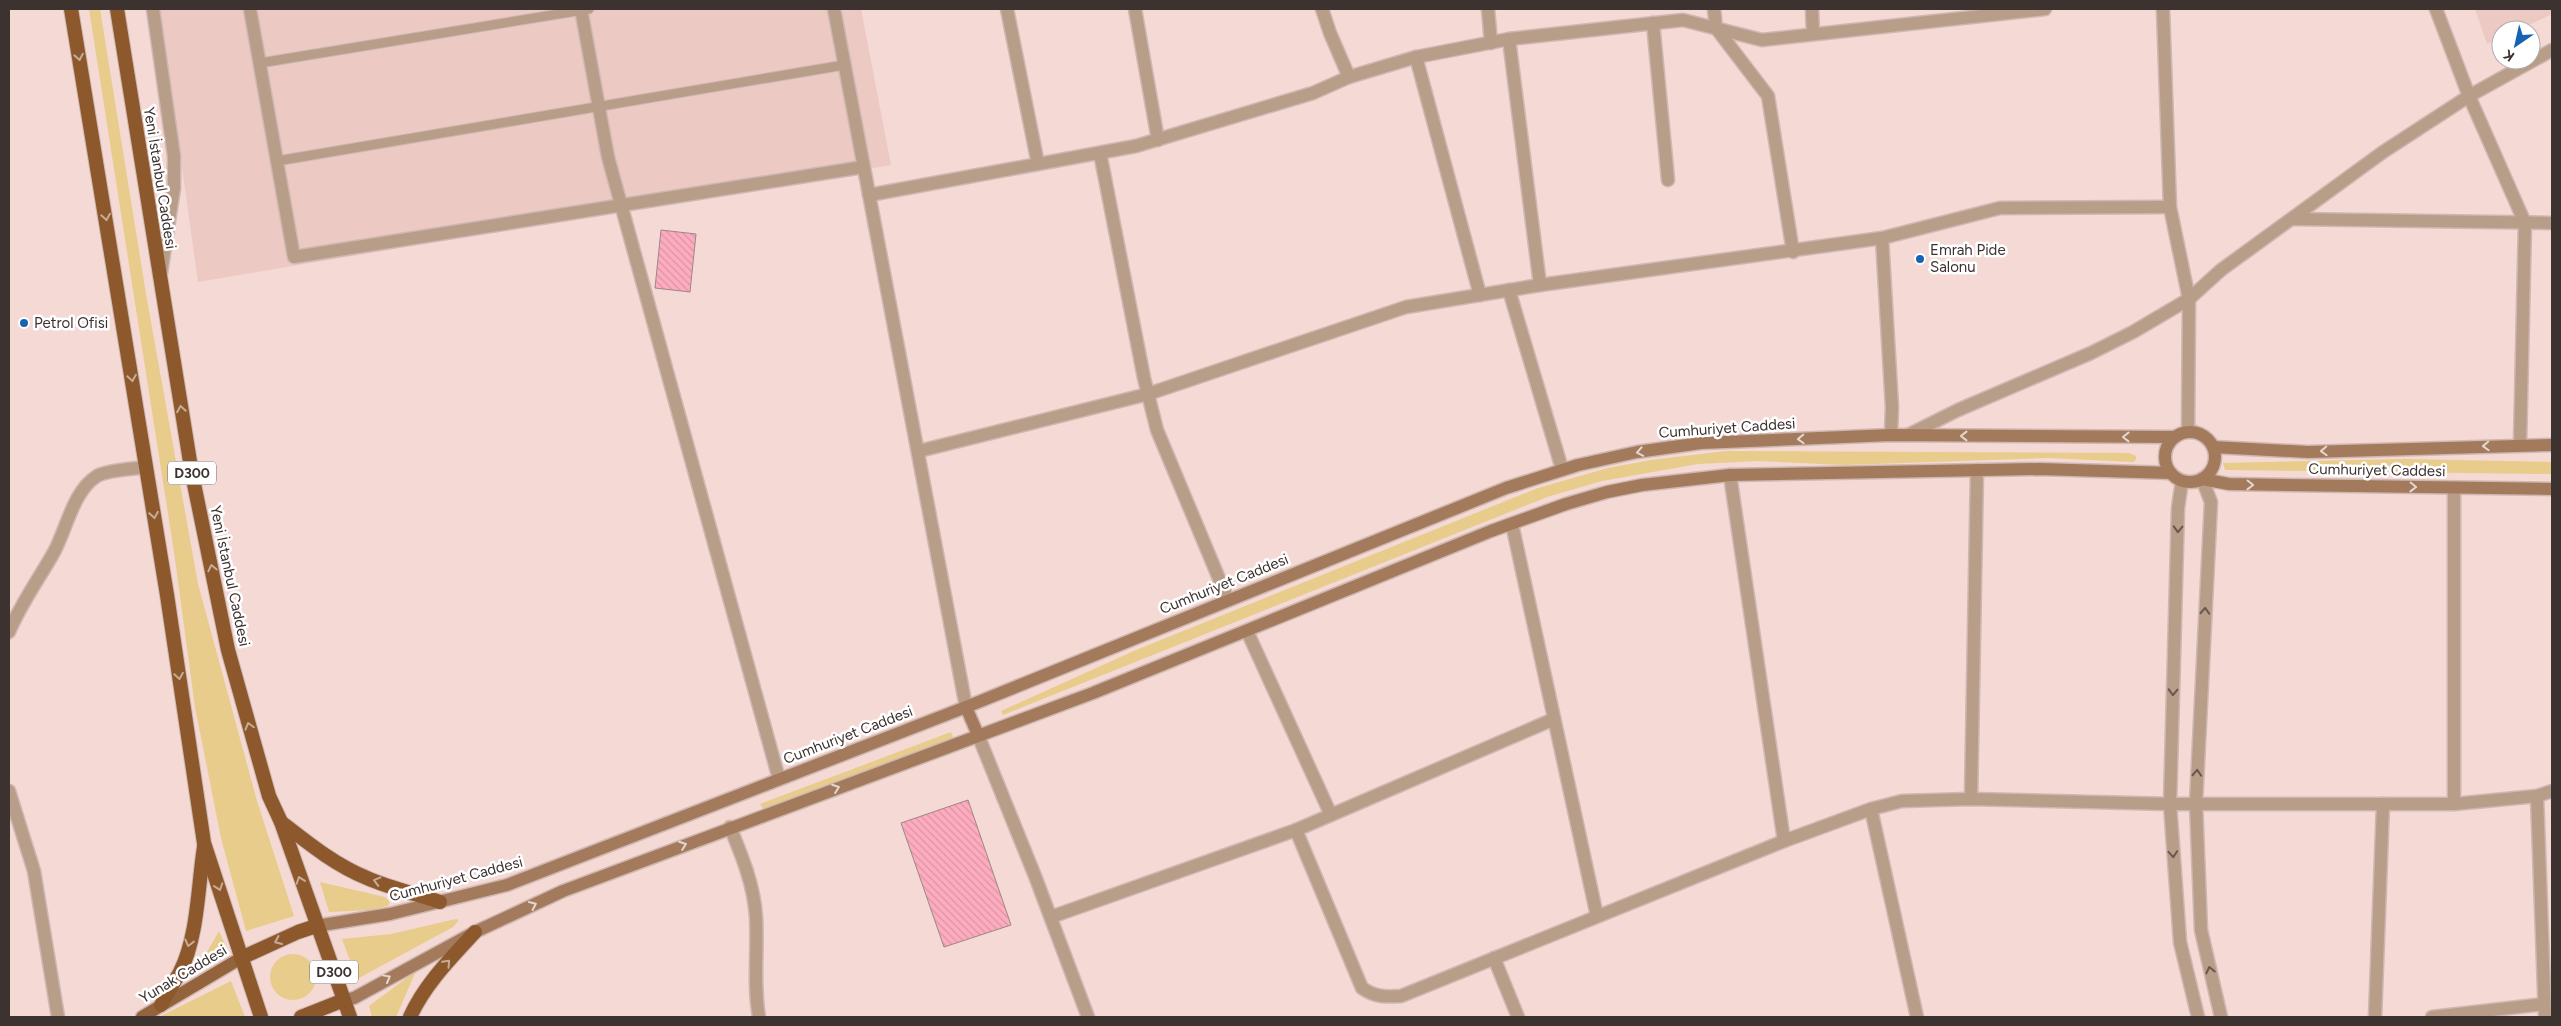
<svg xmlns="http://www.w3.org/2000/svg" width="2561" height="1026" font-family="Figtree,sans-serif">
<style>
.built{fill:#eccac3}
.green{fill:#e8cc8c}
.building{fill:url(#building-back-hatch);stroke:#9d858a}
.lines{fill:none;stroke-linecap:round;stroke-linejoin:round}
.service-casing{stroke:#cfb8b3;stroke-width:11}
.minor-casing{stroke:#cfb8b3;stroke-width:15}
.tertiary-casing{stroke:#cfb8b3;stroke-width:15}
.secondary-casing{stroke:#cfb8b3;stroke-width:15}
.primary-casing{stroke:#cfb8b3;stroke-width:15}
.trunk-casing{stroke:#cfb8b3;stroke-width:16}
.service{stroke:#b89d88;stroke-width:9}
.minor{stroke:#b89d88;stroke-width:12}
.tertiary{stroke:#b89d88;stroke-width:12}
.secondary{stroke:#a37b5c;stroke-width:12}
.primary{stroke:#93633c;stroke-width:12}
.trunk{stroke:#8c582c;stroke-width:14}
.oneway{stroke:#c6ac96}
.oneway2{stroke:#e3d7ce}
.oneway3{stroke:#67574f}
.poi-dot{fill:#1563b2;stroke:#fff;stroke-width:2}
.labels{text-anchor:middle;stroke-width:5;stroke-linejoin:round;paint-order:stroke}
.shield{fill:#fff;stroke:#76706e;stroke-width:1}
.shield-label{font-size:14px;font-weight:bold;fill:#3c3230}
.street-label{font-size:15px;fill:#3c3230;stroke:#fff}
.poi-label{font-size:15px;fill:#3c3230;stroke:#fff;text-anchor:start}
</style>
<defs>
<pattern id="building-back-hatch" width="6" height="6" patternUnits="userSpaceOnUse" patternTransform="scale(1.25)"><rect width="6" height="6" fill="#fdacbf"/><path d="M-1 5l2 2M0 0l6 6M5-1l2 2" fill="none" stroke="#da94a4"/></pattern>
</defs>
<rect width="100%" height="100%" fill="#f4d9d4"/>
<!-- built -->
<g class="built">
<path d="M 160,9 L 861,9 L 891,165 L 198,282 Z"/>
<path d="M 2475,9 L 2552,9 L 2552,14 L 2518,30 L 2501,30 L 2501,38 L 2487,44 Z"/>
</g>
<!-- green -->
<g class="green">
<path d="M 89,9 L 100,9 L 146,294 L 198,584 L 257,801 L 294,916 L 246,931 L 221,838 L 195,707 L 174,552 Z"/>
<path d="M 1726,451 L 2129,453 L 2136,456 L 2136,459 L 2134,462 L 2048,458 L 1844,465 L 1757,461 L 1698,464 L 1602,481 L 1547,497 L 1003,715 L 1001,711 L 1136,650 L 1538,488 L 1608,468 L 1651,460 Z"/>
<path d="M 2405,459 L 2552,462 L 2552,474 L 2225,470 L 2223,463 Z"/>
<path d="M 951,732 L 953,738 L 764,811 L 760,804 Z"/>
<path d="M 320,882 L 385,897 L 390,902 L 388,906 L 370,910 L 329,912 Z"/>
<path d="M 456,919 L 459,920 L 453,927 L 357,979 L 342,939 L 391,934 Z"/>
<path d="M 219,931 L 228,951 L 214,963 L 195,973 Z"/>
<circle cx="293" cy="977" r="23"/>
<path d="M 416,971 L 396,1017 L 372,1017 L 369,1006 Z"/>
<path d="M 231,981 L 245,1017 L 159,1017 Z"/>
</g>
<!-- building -->
<g class="building">
<path d="M 661,230 L 696,234 L 690,292 L 655,288 Z"/>
<path d="M 968,800 L 1011,925 L 944,947 L 901,823 Z"/>
</g>
<g class="lines">
<defs>
<g id="service">
<path d="M 260,63 L 589,9"/>
<path d="M 277,161 L 844,65"/>
</g>
<g id="minor">
<path d="M 153,9 L 174,156 L 174,188 L 161,273"/>
<path d="M 250,9 L 294,257 L 863,167"/>
<path d="M 581,9 L 608,157 L 779,779"/>
<path d="M 834,9 L 966,707"/>
<path d="M 1007,9 L 1038,164"/>
<path d="M 1135,9 L 1158,140"/>
<path d="M 1322,9 L 1330,33 L 1349,77"/>
<path d="M 1488,9 L 1491,43"/>
<path d="M 1714,9 L 1716,28 L 1768,96 L 1793,252"/>
<path d="M 1812,9 L 1813,34"/>
<path d="M 2163,9 L 2170,207 L 2189,299 L 2188,432"/>
<path d="M 2436,9 L 2469,96 L 2525,223 L 2520,444"/>
<path d="M 1653,23 L 1668,180"/>
<path d="M 1509,39 L 1540,285"/>
<path d="M 1416,57 L 1480,295"/>
<path d="M 1100,153 L 1144,378 L 1157,430 L 1228,600"/>
<path d="M 869,195 L 1136,146 L 1313,93 L 1349,77 L 1416,57 L 1509,39 L 1683,20 L 1762,40 L 2045,9"/>
<path d="M 2292,219 L 2552,223"/>
<path d="M 1882,238 L 1892,407 L 1891,435"/>
<path d="M 1509,290 L 1562,469"/>
<path d="M 919,451 L 1148,394 L 1406,307 L 1540,285 L 1882,238 L 2000,208 L 2170,207"/>
<path d="M 1730,475 L 1784,841"/>
<path d="M 2202,479 L 2211,502 L 2196,803 L 2201,930 L 2221,1017"/>
<path d="M 2182,481 L 2178,508 L 2170,804 L 2180,942 L 2198,1017"/>
<path d="M 1512,524 L 1597,916"/>
<path d="M 1247,631 L 1331,815"/>
<path d="M 9,632 C 21,603 39,579 54,552 C 67,528 73,491 97,476 C 107,470 134,469 146,467"/>
<path d="M 978,735 L 1035,876 L 1088,1017"/>
<path d="M 9,791 L 34,871 L 58,1017"/>
<path d="M 2537,796 L 2545,1017"/>
<path d="M 1971,799 L 1977,470"/>
<path d="M 2454,804 L 2454,488"/>
<path d="M 1871,809 L 1917,1017"/>
<path d="M 730,827 C 742,856 754,885 756,917 C 758,951 753,983 759,1017"/>
<path d="M 1296,830 L 1362,988 C 1375,997 1385,997 1401,996 L 1784,841 L 1871,809 L 1902,801 L 1971,799 L 2170,804 L 2454,804 L 2537,796 L 2552,791"/>
<path d="M 1051,917 L 1296,830 L 1554,719"/>
<path d="M 1494,958 L 1518,1017"/>
<path d="M 2375,1017 L 2383,804"/>
<path d="M 2432,1017 L 2544,1004"/>
</g>
<path id="tertiary" d="M 1908,435 L 1958,410 L 2091,353 L 2133,332 L 2189,299 L 2221,270 L 2383,152 L 2469,96 L 2552,50"/>
<g id="secondary">
<circle cx="2190" cy="457" r="25"/>
<path d="M 2213,447 L 2308,452 L 2552,445"/>
<path d="M 2202,479 L 2229,484 L 2552,489"/>
<path d="M 966,707 L 978,735"/>
<path d="M 316,926 L 390,914 L 507,885 L 966,707 L 1506,488 L 1578,465 L 1637,452 L 1701,443 L 1891,435 L 2175,437"/>
<path d="M 344,1000 L 354,998 L 475,932 L 563,891 L 1093,693 L 1491,531 L 1566,504 L 1607,492 L 1642,485 L 1730,475 L 2039,469 L 2171,473"/>
</g>
<path id="primary" d="M 142,1017 L 241,958"/>
<g id="trunk">
<path d="M 71,9 L 167,595 L 204,843 L 261,1017"/>
<path d="M 117,9 L 192,474 L 228,650 L 269,796 L 281,822 L 350,1017"/>
<path d="M 281,822 C 308,843 335,865 367,878 C 390,888 416,894 440,902"/>
<path d="M 241,958 L 298,932 L 316,926"/>
<path d="M 161,1005 C 167,994 174,983 180,972 C 198,937 198,885 204,847"/>
<path d="M 301,1017 L 344,1000"/>
<path d="M 410,1017 C 425,984 451,958 475,932"/>
</g>
</defs>
<!-- service casing -->
<use href="#service" class="service-casing"/>
<!-- minor casing -->
<use href="#minor" class="minor-casing"/>
<!-- tertiary casing -->
<use href="#tertiary" class="tertiary-casing"/>
<!-- secondary casing -->
<use href="#secondary" class="secondary-casing"/>
<!-- primary casing -->
<use href="#primary" class="primary-casing"/>
<!-- trunk casing -->
<use href="#trunk" class="trunk-casing"/>
<!-- service -->
<use href="#service" class="service"/>
<!-- minor -->
<use href="#minor" class="minor"/>
<!-- tertiary -->
<use href="#tertiary" class="tertiary"/>
<!-- secondary -->
<use href="#secondary" class="secondary"/>
<!-- primary -->
<use href="#primary" class="primary"/>
<!-- trunk -->
<use href="#trunk" class="trunk"/>
</g>
<!-- one-way arrows -->
<defs><path id="oneway-chevron" d="M-2-3.5L2.5 0L-2 3.5" fill="none" stroke-width="1.6" stroke-linecap="round" stroke-linejoin="round" transform="scale(1.25)"/></defs>
<g class="oneway">
<use href="#oneway-chevron" transform="translate(79 57) rotate(80)"/>
<use href="#oneway-chevron" transform="translate(106 217) rotate(81)"/>
<use href="#oneway-chevron" transform="translate(132 378) rotate(81)"/>
<use href="#oneway-chevron" transform="translate(181 409) rotate(-99)"/>
<use href="#oneway-chevron" transform="translate(154 515) rotate(81)"/>
<use href="#oneway-chevron" transform="translate(212 568) rotate(-102)"/>
<use href="#oneway-chevron" transform="translate(179 676) rotate(81)"/>
<use href="#oneway-chevron" transform="translate(249 726) rotate(-106)"/>
<use href="#oneway-chevron" transform="translate(300 880) rotate(-109)"/>
<use href="#oneway-chevron" transform="translate(377 881) rotate(-165)"/>
<use href="#oneway-chevron" transform="translate(219 887) rotate(71)"/>
<use href="#oneway-chevron" transform="translate(278 941) rotate(156)"/>
<use href="#oneway-chevron" transform="translate(189 943) rotate(104)"/>
<use href="#oneway-chevron" transform="translate(447 963) rotate(-47)"/>
</g>
<g class="oneway2">
<use href="#oneway-chevron" transform="translate(1964 436) rotate(-180)"/>
<use href="#oneway-chevron" transform="translate(2126 437) rotate(-180)"/>
<use href="#oneway-chevron" transform="translate(1801 439) rotate(178)"/>
<use href="#oneway-chevron" transform="translate(2486 446) rotate(178)"/>
<use href="#oneway-chevron" transform="translate(2324 451) rotate(178)"/>
<use href="#oneway-chevron" transform="translate(1640 452) rotate(169)"/>
<use href="#oneway-chevron" transform="translate(2250 485) rotate(1)"/>
<use href="#oneway-chevron" transform="translate(2413 487) rotate(1)"/>
<use href="#oneway-chevron" transform="translate(836 788) rotate(-20)"/>
<use href="#oneway-chevron" transform="translate(683 845) rotate(-20)"/>
<use href="#oneway-chevron" transform="translate(533 905) rotate(-25)"/>
<use href="#oneway-chevron" transform="translate(387 978) rotate(-29)"/>
</g>
<g class="oneway3">
<use href="#oneway-chevron" transform="translate(2178 529) rotate(92)"/>
<use href="#oneway-chevron" transform="translate(2205 611) rotate(-87)"/>
<use href="#oneway-chevron" transform="translate(2173 692) rotate(92)"/>
<use href="#oneway-chevron" transform="translate(2197 773) rotate(-87)"/>
<use href="#oneway-chevron" transform="translate(2173 854) rotate(86)"/>
<use href="#oneway-chevron" transform="translate(2210 970) rotate(-103)"/>
</g>
<!-- markers -->
<g class="poi-dot">
<circle cx="1920" cy="259" r="5"/>
<circle cx="24" cy="323" r="5"/>
</g>
<g class="labels">
<!-- shield labels -->
<g class="shield">
<rect x="168" y="461.5" width="48" height="23" rx="4"/>
<rect x="310" y="960.5" width="48" height="23" rx="4"/>
</g>
<g class="shield-label">
<text x="192" y="478">D300</text>
<text x="334" y="977">D300</text>
</g>
<!-- street labels -->
<g class="street-label">
<text transform="translate(160 178) rotate(81)" y="5">Yeni İstanbul Caddesi</text>
<text transform="translate(1727 428) rotate(-4)" y="5">Cumhuriyet Caddesi</text>
<text transform="translate(2377 470) rotate(1)" y="5">Cumhuriyet Caddesi</text>
<text transform="translate(230 576) rotate(78)" y="5">Yeni İstanbul Caddesi</text>
<text transform="translate(1224 584) rotate(-22)" y="5">Cumhuriyet Caddesi</text>
<text transform="translate(848 735) rotate(-21)" y="5">Cumhuriyet Caddesi</text>
<text transform="translate(456 879) rotate(-15)" y="5">Cumhuriyet Caddesi</text>
<text transform="translate(183 974) rotate(-31)" y="5">Yunak Caddesi</text>
</g>
<!-- poi labels -->
<g class="poi-label">
<text x="1930" y="255">Emrah Pide<tspan x="1930" dy="17">Salonu</tspan></text>
<text x="34" y="328">Petrol Ofisi</text>
</g>
</g>
<!-- border -->
<rect width="2561" height="1026" fill="none" stroke="#3c3230" stroke-width="20"/>
<!-- north arrow -->
<g transform="translate(2516 45) rotate(214)"><circle r="24" fill="#ffffff" stroke="#b1adac"/>
<path d="M0-4L9 19L0 12L-9 19Z" fill="#1563b2"/>
<text y="-8" font-size="14" font-weight="bold" text-anchor="middle" fill="#3c3230">K</text>
</g>
</svg>
